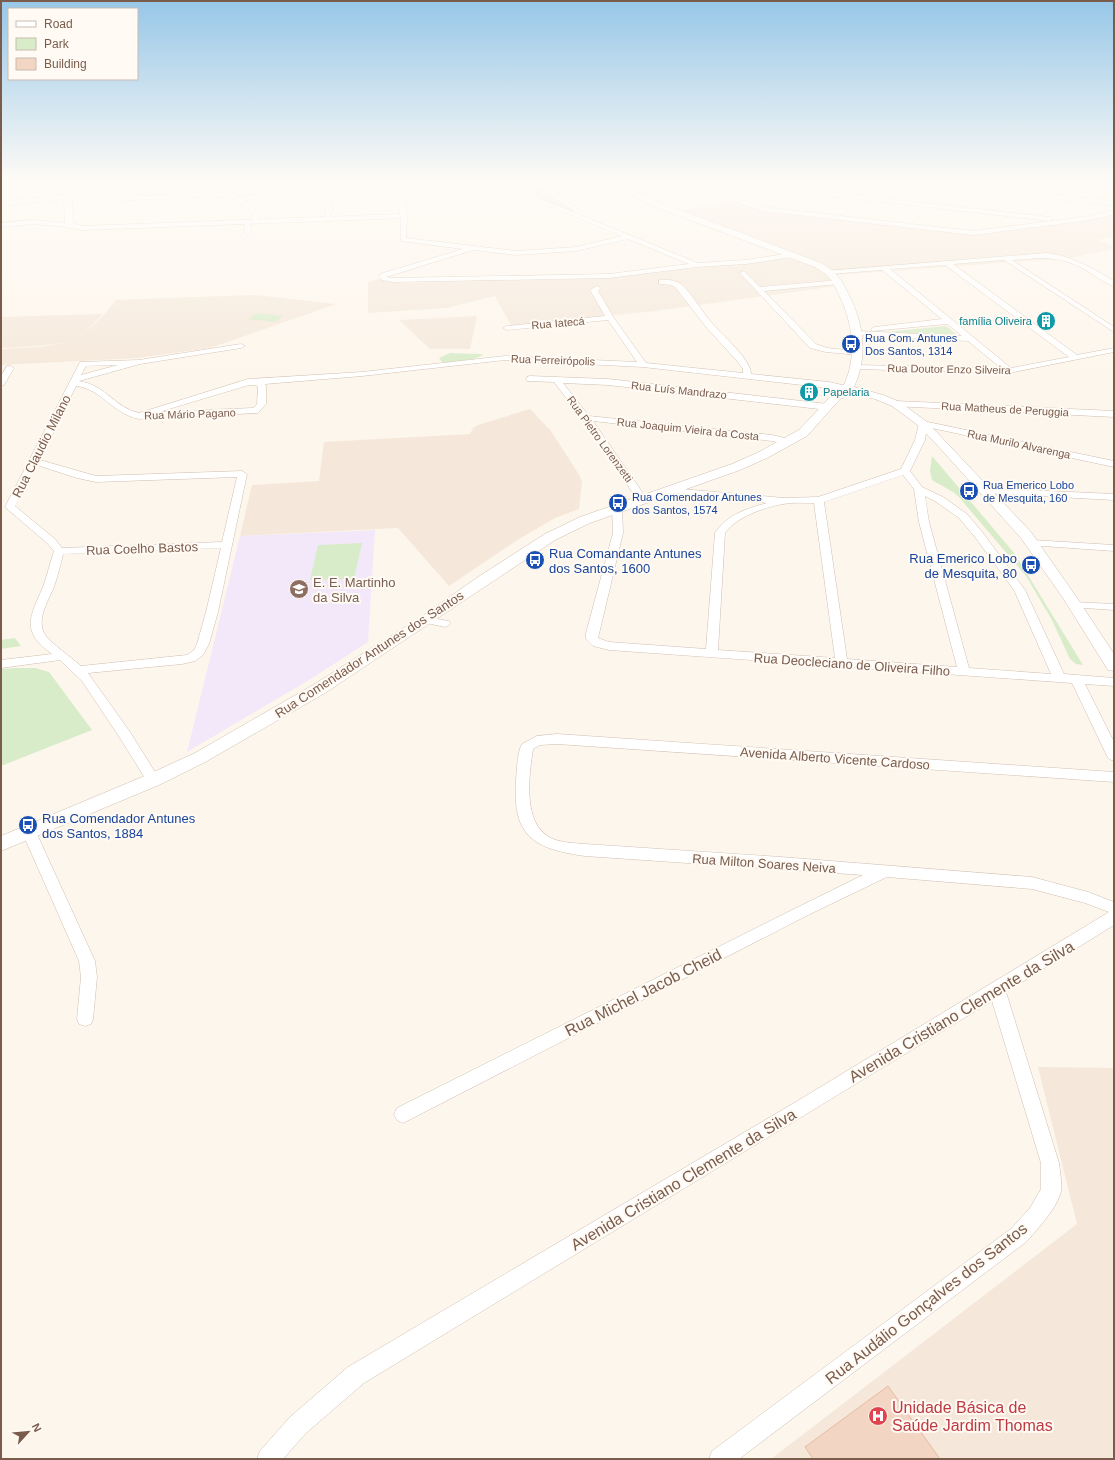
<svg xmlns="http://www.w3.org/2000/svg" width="1115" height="1460" font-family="Helvetica,sans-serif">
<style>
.residential{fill:#f5e8da}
.education{fill:#f3e8fa}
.green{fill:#d8ecc9}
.building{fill:#f3d5c3;stroke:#e6bba3}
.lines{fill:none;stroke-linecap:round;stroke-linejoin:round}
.minor-casing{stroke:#d1beb0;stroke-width:1}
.tertiary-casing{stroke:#d1beb0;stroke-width:1}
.minor{fill:#fff;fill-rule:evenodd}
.tertiary{fill:#fff;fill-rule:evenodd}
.labels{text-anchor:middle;stroke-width:4;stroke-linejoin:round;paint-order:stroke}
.far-culture-label{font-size:11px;fill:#0d838f;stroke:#fffaf3;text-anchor:end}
.far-street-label{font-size:11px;fill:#7a5c4d;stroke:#fffaf3}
.far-transit-label{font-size:11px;fill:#164399;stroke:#fffaf3;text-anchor:start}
.street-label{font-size:13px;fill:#7a5c4d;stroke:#fffaf3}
.transit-label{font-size:13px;fill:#164399;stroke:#fffaf3;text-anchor:start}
.education-label{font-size:13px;fill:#785e54;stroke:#fffaf3;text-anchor:start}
.near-street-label{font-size:16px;fill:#7a5c4d;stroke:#fffaf3}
.near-health-label{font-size:16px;fill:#be3a42;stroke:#fffaf3;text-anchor:start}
</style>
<rect width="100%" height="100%" fill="#fdf6ec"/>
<!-- residential -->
<g class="residential">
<path d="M 205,180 L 366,180 L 373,187 L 312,192 L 306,189 L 241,201 Z"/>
<path d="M 739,200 L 783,213 L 984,235 L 1061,221 L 1114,213 L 1114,236 L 1097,240 L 1114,247 L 1114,249 L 1071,258 L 836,275 L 844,285 L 655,311 L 511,325 L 495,296 L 446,308 L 368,313 L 368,282 L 389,276 L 389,281 L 400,283 L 599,278 L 796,257 L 675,211 Z"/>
<path d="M 255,295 L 336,304 L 210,348 L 137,358 L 1,365 L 1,349 L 40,347 L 68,342 L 38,346 L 1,348 L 1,317 L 103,314 L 76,341 L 105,314 L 116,300 Z"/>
<path d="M 477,316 L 470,349 L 430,349 L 399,320 Z"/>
<path d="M 530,409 L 551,431 L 578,473 L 582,481 L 579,509 L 555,518 L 519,539 L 449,586 L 398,528 L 240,536 L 252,485 L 319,481 L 324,442 L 470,434 L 473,428 L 478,425 Z"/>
<path d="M 1038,1067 L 1114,1068 L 1114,1459 L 771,1459 L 1077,1224 Z"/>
</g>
<!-- education -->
<g class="education">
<path d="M 535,180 L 596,180 L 624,194 L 573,203 Z"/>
<path d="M 375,530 L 368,642 L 309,680 L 187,752 L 240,536 Z"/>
</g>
<!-- green -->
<g class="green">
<path d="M 497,180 L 522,180 L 570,207 L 576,214 Z"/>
<path d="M 257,313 L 283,316 L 275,322 L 248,319 Z"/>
<path d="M 946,326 L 957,335 L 885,332 Z"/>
<path d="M 450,353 L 481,354 L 483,355 L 474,359 L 443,363 L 439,358 Z"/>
<path d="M 932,456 L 1015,554 L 1083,665 L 1076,664 L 1070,659 L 1052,620 L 1026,576 L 958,496 L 953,492 L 932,480 L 930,471 Z"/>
<path d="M 362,543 L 354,579 L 310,580 L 318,545 Z"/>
<path d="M 15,638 L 21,646 L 1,649 L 1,640 Z"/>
<path d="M 15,668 L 35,668 L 49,672 L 92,730 L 1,766 L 1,669 Z"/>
</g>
<!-- building -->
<g class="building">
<path d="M 616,180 L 651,180 L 645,194 Z"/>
<path d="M 888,1386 L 940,1459 L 813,1459 L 805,1447 Z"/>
</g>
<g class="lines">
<defs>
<g id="minor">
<path d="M 19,180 L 36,180 L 33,182 L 1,185 L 1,181 Z"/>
<path d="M 62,180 L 68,180 L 70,197 L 65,196 Z"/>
<path d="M 204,180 L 210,180 L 239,198 L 297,186 L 287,180 L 293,180 L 331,202 L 333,208 L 329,219 L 325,219 L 326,204 L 301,189 L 243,201 L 254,208 L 259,214 L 257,222 L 254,224 L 251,222 L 253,214 L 250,210 L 228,196 L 111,201 L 108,199 L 111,197 L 222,193 Z"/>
<path d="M 437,180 C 442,179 445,182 450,182 C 457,183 465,179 473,180 L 455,185 L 466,190 L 466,192 L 464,193 Z"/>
<path d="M 487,180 L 494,180 L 698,263 L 746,260 L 792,253 L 795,255 L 792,257 L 746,264 L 697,267 L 609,278 L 394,282 L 382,280 L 378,276 L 383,273 L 463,249 L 401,241 L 401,216 L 404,214 L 407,216 L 406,238 L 516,251 L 576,247 L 622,236 ZM 628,239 L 689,264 L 609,274 L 394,278 L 386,277 L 473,250 L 516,255 L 576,251 Z"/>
<path d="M 526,180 L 532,180 L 579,209 L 574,210 Z"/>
<path d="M 698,180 L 719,180 L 1050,217 L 1053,219 L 1050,221 L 708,182 L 741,200 L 763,207 L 973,231 L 1090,216 L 1114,210 L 1114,214 L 1090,220 L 973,235 L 762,211 L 737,202 Z"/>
<path d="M 1000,180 C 1012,179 1029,186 1038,194 L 1033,195 L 1026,190 Z"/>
<path d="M 1078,180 L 1085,180 L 1114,189 L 1114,193 Z"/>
<path d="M 33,220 L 69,223 L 72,225 L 69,227 L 33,224 L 1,227 L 1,223 Z"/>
<path d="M 247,220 L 250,222 L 251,233 L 248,235 L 245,233 L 244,222 Z"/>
<path d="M 1047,253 C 1072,256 1092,268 1114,281 L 1114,286 C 1104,283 1094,275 1084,269 C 1058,255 1040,258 1012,260 L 1114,327 L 1114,332 L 1004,260 L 953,264 L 1077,355 L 1114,348 L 1114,352 L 1009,373 L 854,369 L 850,367 L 854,365 L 1001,368 L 968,341 L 854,335 L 854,331 L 857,331 L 962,336 L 947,324 L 872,331 L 871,329 L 875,327 L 942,319 L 882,270 L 829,274 L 827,273 L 827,271 ZM 945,265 L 1069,357 L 1011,368 L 890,269 Z"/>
<path d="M 743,271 L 745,272 L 760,287 L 841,280 L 842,282 L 838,284 L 764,291 L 816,344 L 827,348 L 856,351 L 859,351 L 859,355 L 826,352 L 810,348 L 741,274 L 740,273 Z"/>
<path d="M 659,280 C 666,279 675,280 681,284 C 691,292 702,312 712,323 C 722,335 751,359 751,374 L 829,382 L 851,387 L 852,389 L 848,392 L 829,388 L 643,367 L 505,360 L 362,376 L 265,384 L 266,386 L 266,404 L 258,413 L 139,419 C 111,413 102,389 76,386 L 40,460 L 96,476 L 242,471 L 247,474 L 218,612 L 209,644 L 203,655 L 195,661 L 182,664 L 88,673 L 130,732 L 158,777 L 160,780 L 158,783 L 153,785 L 148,783 L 120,738 L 82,681 L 60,660 L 1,668 L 1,660 L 52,654 C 20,631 30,617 43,587 C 47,576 50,563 54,551 L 47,543 L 5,507 L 80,362 L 139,360 L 241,344 L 245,346 L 241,348 L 140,364 L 79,381 C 106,385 115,408 139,413 L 248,379 L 362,372 L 505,356 L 637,362 L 608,320 L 507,330 L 503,328 L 507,326 L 605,316 L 590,290 L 597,286 L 601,288 L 598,291 L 614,318 L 646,363 L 743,373 L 743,369 L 738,362 L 706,327 L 676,288 L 672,285 L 659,284 ZM 118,365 L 81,375 L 86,366 ZM 249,385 L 256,385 L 258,387 L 257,404 L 253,408 L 159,412 ZM 37,465 L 77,478 L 96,482 L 237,477 L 222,542 L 62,548 L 55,539 L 15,506 ZM 221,548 L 206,612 L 197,644 L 194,650 L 187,655 L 81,666 C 70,656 54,646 46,636 C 34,620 50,599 55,584 C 58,574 61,564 63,554 Z"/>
<path d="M 7,366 L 10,366 L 14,368 L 4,385 L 1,386 L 1,376 Z"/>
<path d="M 530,376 L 608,379 L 828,404 L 832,407 L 828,410 L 608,385 L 563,383 L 589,416 L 772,435 L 793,440 L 795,442 L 790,445 L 772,441 L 593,421 L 647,499 L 642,502 L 638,501 L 596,437 L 554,382 L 527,381 L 526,379 L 527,377 Z"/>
<path d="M 896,401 L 1114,411 L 1114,417 L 893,406 L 892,404 Z"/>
<path d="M 923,421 L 1114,461 L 1114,467 L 927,427 L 925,440 L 910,471 L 922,487 L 943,497 L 967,514 L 983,533 L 1025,590 L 1064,674 L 1114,678 L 1114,686 L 1085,684 L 1114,742 L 1114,761 L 1109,759 L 1107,756 L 1072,683 L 846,667 L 842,668 L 837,666 L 609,650 L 593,646 L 586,639 L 586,633 L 613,533 L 612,508 L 613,506 L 621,506 L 622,508 L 623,533 L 598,638 L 609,642 L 706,649 L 715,533 C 728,514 746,509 767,503 L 673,493 L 668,490 L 670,488 L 784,498 L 818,497 L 901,469 L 915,440 L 919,424 ZM 903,475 L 914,489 L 919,522 L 957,667 L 847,659 L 824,502 ZM 925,496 L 935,501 L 959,518 L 975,537 L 1014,590 L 1051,674 L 969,668 L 929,522 ZM 814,503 L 835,658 L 718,650 L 725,533 C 736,517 765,507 783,504 C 793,502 804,503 814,503 Z"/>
<path d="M 986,488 L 1114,494 L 1114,500 L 983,493 L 981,491 Z"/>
<path d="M 1032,540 L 1114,545 L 1114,551 L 1028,545 L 1027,543 L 1028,541 Z"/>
<path d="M 1074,602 L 1114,604 L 1114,610 L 1070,607 L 1068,605 L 1070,603 Z"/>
<path d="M 426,617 L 449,621 L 451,623 L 449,625 L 445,627 L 422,622 L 420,620 L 422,618 Z"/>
<path d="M 557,734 L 1114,772 L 1114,782 L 557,744 L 540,745 L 533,749 C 529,775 522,824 551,838 C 561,843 574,843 585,844 L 781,857 L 1032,877 L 1088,892 L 1114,902 L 1114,925 L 1006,992 L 1059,1163 C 1060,1172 1062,1182 1061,1191 C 1058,1207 1037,1230 1026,1242 L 739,1459 L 709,1459 L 712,1451 L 1012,1228 L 1030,1208 L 1041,1189 L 1041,1163 L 992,1001 L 364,1383 L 306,1433 L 283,1459 L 257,1459 L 260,1451 L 290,1417 L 348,1367 L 799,1100 L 1109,912 L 1085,903 L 1032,889 L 887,877 L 808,915 L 409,1120 L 403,1123 L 397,1120 L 394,1114 L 397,1108 L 798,907 L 863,875 L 585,856 C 534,849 512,837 516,780 C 517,769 517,753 522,744 L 537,736 Z"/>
<path d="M 29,827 L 34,828 L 36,832 L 95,961 L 97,977 L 93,1019 L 91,1024 L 85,1026 L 79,1024 L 77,1019 L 81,977 L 79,961 L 22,832 L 24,828 Z"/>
</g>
<g id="tertiary">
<path d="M 363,180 L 372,180 L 404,198 L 408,216 L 407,218 L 83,230 L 66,227 L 65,225 L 64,199 L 1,206 L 1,202 L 68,194 L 72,196 L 73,223 L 83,226 L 400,214 L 397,201 Z"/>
<path d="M 602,180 L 611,180 L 656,201 L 821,263 C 825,266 830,268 834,272 C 840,278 845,287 849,295 C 864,325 868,356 854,387 L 883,395 L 900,402 L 927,422 L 1031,532 L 1077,598 L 1114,654 L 1114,671 L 1108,670 L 1063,598 L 1021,538 L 938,446 L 919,426 L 892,406 L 875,399 L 850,393 L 848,396 L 840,399 L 807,436 L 767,458 L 740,470 L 590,523 L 555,540 L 325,693 L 207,761 L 159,785 L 1,851 L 1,836 L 147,775 L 195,753 L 313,685 L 421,617 L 478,577 L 545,534 L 580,517 L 732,464 L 759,452 L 799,430 L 832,395 L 840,392 C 858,363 854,326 840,297 C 837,290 833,282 828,276 C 824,272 819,270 815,267 L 650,205 Z"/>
<path d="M 892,180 L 913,180 L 1114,201 L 1114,205 L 895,182 Z"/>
</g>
</defs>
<!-- minor casing -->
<use href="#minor" class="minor-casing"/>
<!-- tertiary casing -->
<use href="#tertiary" class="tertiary-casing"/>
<!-- minor -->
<use href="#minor" class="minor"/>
<!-- tertiary -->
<use href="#tertiary" class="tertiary"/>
</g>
<!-- sky -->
<linearGradient id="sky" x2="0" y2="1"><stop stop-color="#97c7e8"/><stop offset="0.47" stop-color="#fefbf6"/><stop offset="1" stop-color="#fefbf6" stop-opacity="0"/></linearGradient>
<rect width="1115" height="384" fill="url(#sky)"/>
<!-- icons -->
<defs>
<symbol id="building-disc" viewBox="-11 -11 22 22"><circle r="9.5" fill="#0f9aa8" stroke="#fffaf3"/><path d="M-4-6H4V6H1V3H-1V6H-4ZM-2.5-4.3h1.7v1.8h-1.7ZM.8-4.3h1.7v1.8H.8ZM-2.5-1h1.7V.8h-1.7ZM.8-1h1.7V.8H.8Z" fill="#fff"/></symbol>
<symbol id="bus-disc" viewBox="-11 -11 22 22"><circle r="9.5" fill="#1a4fb4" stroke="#fffaf3"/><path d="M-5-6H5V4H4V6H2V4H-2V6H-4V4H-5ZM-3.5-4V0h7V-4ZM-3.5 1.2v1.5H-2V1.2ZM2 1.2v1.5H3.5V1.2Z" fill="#fff"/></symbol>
<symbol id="school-disc" viewBox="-11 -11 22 22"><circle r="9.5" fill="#8d6e63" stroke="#fffaf3"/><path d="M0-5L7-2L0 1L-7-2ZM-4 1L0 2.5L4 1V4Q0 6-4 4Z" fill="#fff"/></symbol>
<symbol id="hospital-disc" viewBox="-11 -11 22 22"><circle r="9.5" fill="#e0444e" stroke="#fffaf3"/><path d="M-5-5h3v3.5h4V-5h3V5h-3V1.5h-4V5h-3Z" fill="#fff"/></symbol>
</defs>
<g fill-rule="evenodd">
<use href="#building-disc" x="1035" y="310" width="22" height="22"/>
<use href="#bus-disc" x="840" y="333" width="22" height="22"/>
<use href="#building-disc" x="798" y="381" width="22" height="22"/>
<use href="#bus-disc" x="958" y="480" width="22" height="22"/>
<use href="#bus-disc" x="607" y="492" width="22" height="22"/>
<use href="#bus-disc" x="524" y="549" width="22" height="22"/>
<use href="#bus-disc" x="1020" y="554" width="22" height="22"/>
<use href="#school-disc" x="288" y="578" width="22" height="22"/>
<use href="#bus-disc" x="17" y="814" width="22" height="22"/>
<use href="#hospital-disc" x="867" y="1405" width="22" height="22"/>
</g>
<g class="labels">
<!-- far-culture labels -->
<g class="far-culture-label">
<text x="1032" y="325">família Oliveira</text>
<text x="823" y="396" text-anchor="start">Papelaria</text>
</g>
<!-- far-street labels -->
<g class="far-street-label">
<text transform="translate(558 323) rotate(-5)" y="4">Rua Iatecá</text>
<text transform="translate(553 360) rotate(2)" y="4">Rua Ferreirópolis</text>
<text transform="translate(949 369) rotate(1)" y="4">Rua Doutor Enzo Silveira</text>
<text transform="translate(679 390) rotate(6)" y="4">Rua Luís Mandrazo</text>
<text transform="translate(1005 409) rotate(3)" y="4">Rua Matheus de Peruggia</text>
<text transform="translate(190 414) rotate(-2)" y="4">Rua Mário Pagano</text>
<text transform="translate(688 429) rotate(6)" y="4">Rua Joaquim Vieira da Costa</text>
<text transform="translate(600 439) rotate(54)" y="4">Rua Pietro Lorenzetti</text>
<text transform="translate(1019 444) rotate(12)" y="4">Rua Murilo Alvarenga</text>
</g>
<!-- far-transit labels -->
<g class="far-transit-label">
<text x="865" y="342">Rua Com. Antunes<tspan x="865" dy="13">Dos Santos, 1314</tspan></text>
<text x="983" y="489">Rua Emerico Lobo<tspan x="983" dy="13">de Mesquita, 160</tspan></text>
<text x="632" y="501">Rua Comendador Antunes<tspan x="632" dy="13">dos Santos, 1574</tspan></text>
</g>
<!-- street labels -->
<g class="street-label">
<text transform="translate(41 446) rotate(-63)" y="5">Rua Claudio Milano</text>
<text transform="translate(142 548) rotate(-2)" y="5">Rua Coelho Bastos</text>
<text transform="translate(369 654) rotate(-33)" y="5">Rua Comendador Antunes dos Santos</text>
<text transform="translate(852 664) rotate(4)" y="5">Rua Deocleciano de Oliveira Filho</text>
<text transform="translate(835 758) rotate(4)" y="5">Avenida Alberto Vicente Cardoso</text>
<text transform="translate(764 863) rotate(4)" y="5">Rua Milton Soares Neiva</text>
</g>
<!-- transit labels -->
<g class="transit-label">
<text x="549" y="558">Rua Comandante Antunes<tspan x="549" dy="15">dos Santos, 1600</tspan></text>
<text x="1017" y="563" text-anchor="end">Rua Emerico Lobo<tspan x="1017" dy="15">de Mesquita, 80</tspan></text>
<text x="42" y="823">Rua Comendador Antunes<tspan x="42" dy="15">dos Santos, 1884</tspan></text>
</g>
<!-- education labels -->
<g class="education-label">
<text x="313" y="587">E. E. Martinho<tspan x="313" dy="15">da Silva</tspan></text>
</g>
<!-- near-street labels -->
<g class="near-street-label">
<text transform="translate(643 992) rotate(-27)" y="6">Rua Michel Jacob Cheid</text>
<text transform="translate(961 1011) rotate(-31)" y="6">Avenida Cristiano Clemente da Silva</text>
<text transform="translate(683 1179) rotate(-31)" y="6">Avenida Cristiano Clemente da Silva</text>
<text transform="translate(926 1303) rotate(-38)" y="6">Rua Audálio Gonçalves dos Santos</text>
</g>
<!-- near-health labels -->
<g class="near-health-label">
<text x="892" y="1413">Unidade Básica de<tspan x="892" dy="18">Saúde Jardim Thomas</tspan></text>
</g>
</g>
<!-- border -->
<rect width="1115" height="1460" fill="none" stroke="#7a5c4d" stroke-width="4"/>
<!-- legend -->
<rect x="8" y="8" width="130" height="72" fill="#fffaf3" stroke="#cabbb1"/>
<rect x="16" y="21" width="20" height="6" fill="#ffffff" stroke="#cabbb1"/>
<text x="44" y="28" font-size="12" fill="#7a5c4d">Road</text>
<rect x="16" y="38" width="20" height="12" fill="#d8ecc9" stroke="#cabbb1"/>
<text x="44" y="48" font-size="12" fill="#7a5c4d">Park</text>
<rect x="16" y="58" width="20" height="12" fill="#f3d5c3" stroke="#cabbb1"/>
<text x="44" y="68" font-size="12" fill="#7a5c4d">Building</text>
<!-- north arrow -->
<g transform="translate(28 1432) rotate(63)" stroke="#fffaf3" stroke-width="3" paint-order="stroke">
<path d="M0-3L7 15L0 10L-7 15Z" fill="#7a5c4d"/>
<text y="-6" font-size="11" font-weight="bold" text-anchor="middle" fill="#7a5c4d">N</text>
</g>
</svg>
